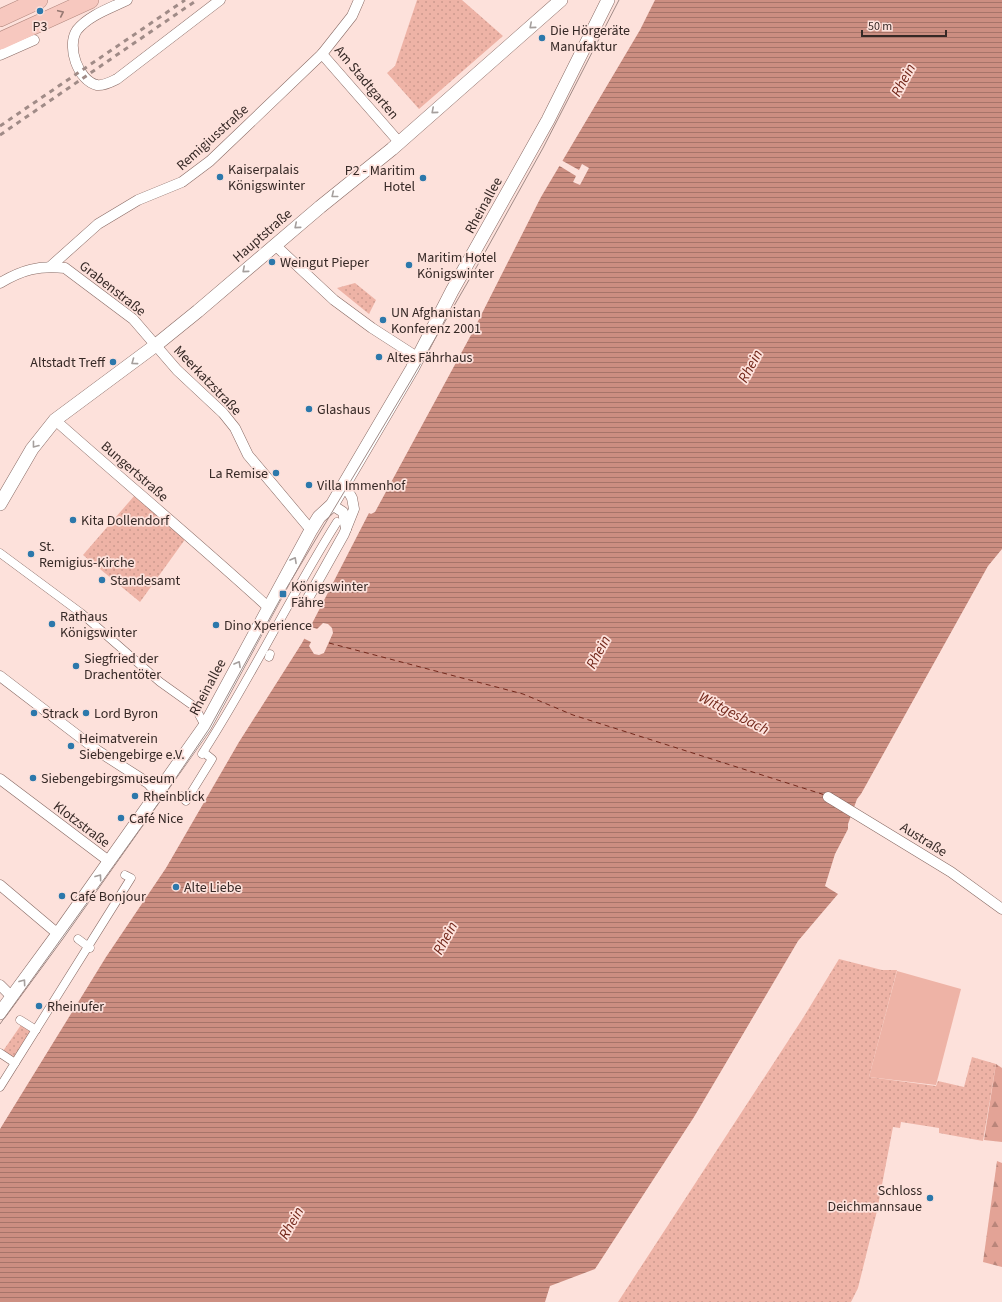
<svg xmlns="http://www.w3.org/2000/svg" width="1002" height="1302" font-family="'Source Sans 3',sans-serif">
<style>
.grass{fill:url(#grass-dots)}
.forest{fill:url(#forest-firs)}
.pitch{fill:#eeb3a6}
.water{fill:url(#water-rules)}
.pier{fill:#fde1db}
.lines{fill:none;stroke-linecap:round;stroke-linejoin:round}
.ferry{stroke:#73281b;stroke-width:1;stroke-dasharray:5 4;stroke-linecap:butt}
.pedestrian-casing{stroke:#876963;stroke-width:9}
.minor-casing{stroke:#876963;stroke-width:11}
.tertiary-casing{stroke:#876963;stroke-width:14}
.trunk-casing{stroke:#b2887f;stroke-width:18}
.pedestrian{stroke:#fff;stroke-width:8}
.minor{stroke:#fff;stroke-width:10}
.tertiary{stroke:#fff;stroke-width:13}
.trunk{stroke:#f7c8bf;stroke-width:17}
.tram{stroke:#a08b87;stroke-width:1}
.rail{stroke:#a08b87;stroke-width:3;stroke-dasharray:5 5;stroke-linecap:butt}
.oneway{stroke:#967872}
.oneway2{stroke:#a59f9d}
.poi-dot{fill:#2c78ab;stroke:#fde1db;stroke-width:1.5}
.labels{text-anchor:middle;stroke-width:3.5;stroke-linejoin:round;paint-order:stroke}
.poi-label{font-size:14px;fill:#362926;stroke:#fde1db;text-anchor:start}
.street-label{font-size:14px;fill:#362926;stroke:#fde1db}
.water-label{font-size:15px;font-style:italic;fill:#73281b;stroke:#fde1db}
</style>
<defs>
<pattern id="grass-dots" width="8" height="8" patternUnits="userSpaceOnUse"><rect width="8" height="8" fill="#eeb3a6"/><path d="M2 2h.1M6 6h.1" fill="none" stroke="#cd9a8f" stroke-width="1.8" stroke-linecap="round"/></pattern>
<pattern id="forest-firs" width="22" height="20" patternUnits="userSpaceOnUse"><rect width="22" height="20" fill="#e3a396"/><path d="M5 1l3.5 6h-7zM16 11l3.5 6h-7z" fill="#b9857a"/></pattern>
<pattern id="water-rules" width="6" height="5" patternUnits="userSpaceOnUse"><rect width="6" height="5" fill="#cc8e81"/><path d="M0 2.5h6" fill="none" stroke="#a67469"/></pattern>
</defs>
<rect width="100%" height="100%" fill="#fde1db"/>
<!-- grass -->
<g class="grass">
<path d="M 417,0 L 462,0 L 503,36 L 419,109 L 387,73 L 395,66 Z"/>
<path d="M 355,283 L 376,300 L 369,314 L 337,288 Z"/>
<path d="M 135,495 L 186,538 L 140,602 L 83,555 Z"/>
<path d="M 839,959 L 882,970 L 897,970 L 869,1077 L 936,1086 L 938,1081 L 964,1087 L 972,1057 L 996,1064 L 983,1141 L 939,1133 L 939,1128 L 901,1122 L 900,1128 L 893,1127 L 877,1211 L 858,1288 L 851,1302 L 618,1302 L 803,1018 Z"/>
<path d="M 21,1025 L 32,1032 L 15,1059 L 3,1051 Z"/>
</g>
<!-- forest -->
<g class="forest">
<path d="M 996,1064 L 1002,1068 L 1002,1142 L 984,1140 Z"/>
<path d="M 997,1161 L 1002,1163 L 1002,1267 L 983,1262 Z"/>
</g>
<!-- pitch -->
<path class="pitch" d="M 897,971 L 961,989 L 936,1085 L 869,1077 Z"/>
<!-- water -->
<path class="water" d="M 655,0 L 1002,0 L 1002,549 L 988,566 L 861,794 L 857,799 L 848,824 L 848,829 L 835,854 L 825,886 L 838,894 L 798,941 L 694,1117 L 595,1269 L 550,1286 L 545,1302 L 0,1302 L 0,1129 L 106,957 L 166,868 L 239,742 L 302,643 L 369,513 L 371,514 L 375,512 L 471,335 L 541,197 L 640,30 Z"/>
<!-- pier -->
<g class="pier">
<path d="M 561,160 L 579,170 L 582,164 L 589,168 L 580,185 L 573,182 L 576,176 L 558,165 Z"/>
<path d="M 323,623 L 328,624 L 332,628 L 333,633 L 324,653 L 319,655 L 314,654 L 309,646 L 311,642 L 303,638 L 309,626 L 317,629 Z"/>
</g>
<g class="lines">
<!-- ferry -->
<path class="ferry" d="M 329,643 L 523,694 L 573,715 L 825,795"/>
<defs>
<g id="pedestrian">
<path d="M 0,553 L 81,613 L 160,682 L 195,707 L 205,726"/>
<path d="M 269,657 L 270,654"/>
<path d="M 202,754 C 251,679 289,598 337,522"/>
<path d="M 181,796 L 186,801 L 212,759 L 207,755"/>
<path d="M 78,939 L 90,948"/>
<path d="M 20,1020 L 36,1030"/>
<path d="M 0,1053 L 15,1063"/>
<path d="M 0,1087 L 131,878 L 125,875"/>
</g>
<g id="minor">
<path d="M 127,0 C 111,8 89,15 77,30 C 66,46 78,81 97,85 C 104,86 111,82 117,79 L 220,0"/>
<path d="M 322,54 L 399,142"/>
<path d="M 0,55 L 34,40"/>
<path d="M 275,245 L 334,300 L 372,328 L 417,357"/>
<path d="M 51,266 L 98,224 L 138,200 L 182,182 L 210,161 L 322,54 L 352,16 L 359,0"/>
<path d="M 0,283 C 22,270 39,265 65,268 L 133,319 L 177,370 L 223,413 L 235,428 L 248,455 L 311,530"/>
<path d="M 55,420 C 126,483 198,543 268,607"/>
<path d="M 332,505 L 343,512 L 346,529"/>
<path d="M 307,600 L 344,534 L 354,509 L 352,498 L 344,484"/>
<path d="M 0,676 L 98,751 L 148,783 L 158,794"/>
<path d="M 0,779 L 110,862"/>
<path d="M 828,797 L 951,872 L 1002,909"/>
<path d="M 0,885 L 58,934"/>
<path d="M 0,985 L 12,997"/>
</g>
<g id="tertiary">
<path d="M 0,504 L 32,449 L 55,420 L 156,345 L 198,311 L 320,207 L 392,149 L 561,0"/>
<path d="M 0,1013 L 58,934 L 205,726 L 311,530 L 319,517 L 332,505 L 412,369 L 452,291 L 548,120 L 608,0"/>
</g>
<g id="trunk">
<path d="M 0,18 L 39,0"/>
<path d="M 0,41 L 90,0"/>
</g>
</defs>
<!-- pedestrian casing -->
<use href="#pedestrian" class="pedestrian-casing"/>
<!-- minor casing -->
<use href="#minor" class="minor-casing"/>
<!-- tertiary casing -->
<use href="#tertiary" class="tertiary-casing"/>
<!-- trunk casing -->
<use href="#trunk" class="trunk-casing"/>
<!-- pedestrian -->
<use href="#pedestrian" class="pedestrian"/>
<!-- minor -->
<use href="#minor" class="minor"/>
<!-- tertiary -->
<use href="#tertiary" class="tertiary"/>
<!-- trunk -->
<use href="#trunk" class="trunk"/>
<!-- tram -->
<path class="tram" d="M 0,1024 L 163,797 L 209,729 L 283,594 L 410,382 L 484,254 L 543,148 L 619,0"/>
<!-- rail -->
<g class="rail">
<path d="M 0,126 L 185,0"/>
<path d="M 0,135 L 197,0"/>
</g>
</g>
<!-- one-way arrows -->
<defs><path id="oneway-chevron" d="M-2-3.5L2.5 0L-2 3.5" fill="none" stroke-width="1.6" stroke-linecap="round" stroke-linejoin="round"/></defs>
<use class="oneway" href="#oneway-chevron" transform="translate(61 13) rotate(-25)"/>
<g class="oneway2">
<use href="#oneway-chevron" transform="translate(532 26) rotate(139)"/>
<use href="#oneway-chevron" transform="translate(434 111) rotate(139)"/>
<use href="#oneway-chevron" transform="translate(334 195) rotate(141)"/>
<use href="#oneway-chevron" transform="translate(297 226) rotate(140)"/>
<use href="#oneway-chevron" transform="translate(245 270) rotate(139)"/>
<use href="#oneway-chevron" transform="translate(134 362) rotate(144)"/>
<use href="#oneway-chevron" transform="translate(35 445) rotate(128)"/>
<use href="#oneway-chevron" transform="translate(294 560) rotate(-61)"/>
<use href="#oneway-chevron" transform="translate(238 664) rotate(-61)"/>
<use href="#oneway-chevron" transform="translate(99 877) rotate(-54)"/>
<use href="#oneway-chevron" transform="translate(23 982) rotate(-54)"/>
</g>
<!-- markers -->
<g class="poi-dot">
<circle cx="40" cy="11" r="4"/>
<circle cx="542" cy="38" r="4"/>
<circle cx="220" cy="177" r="4"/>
<circle cx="423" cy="178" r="4"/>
<circle cx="272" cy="262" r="4"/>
<circle cx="409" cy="265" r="4"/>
<circle cx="383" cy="320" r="4"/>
<circle cx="379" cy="357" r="4"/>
<circle cx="113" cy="362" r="4"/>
<circle cx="309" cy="409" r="4"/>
<circle cx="276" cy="473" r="4"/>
<circle cx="309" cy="485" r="4"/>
<circle cx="73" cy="520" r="4"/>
<circle cx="31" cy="554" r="4"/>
<circle cx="102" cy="580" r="4"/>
<rect x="279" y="590" width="8" height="8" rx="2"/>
<circle cx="52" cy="624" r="4"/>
<circle cx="216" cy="625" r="4"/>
<circle cx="76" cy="666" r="4"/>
<circle cx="34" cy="713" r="4"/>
<circle cx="86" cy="713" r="4"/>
<circle cx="71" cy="746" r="4"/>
<circle cx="33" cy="778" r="4"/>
<circle cx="135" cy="796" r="4"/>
<circle cx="121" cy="818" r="4"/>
<circle cx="176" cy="887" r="4"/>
<circle cx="62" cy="896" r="4"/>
<circle cx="39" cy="1006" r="4"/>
<circle cx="930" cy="1198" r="4"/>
</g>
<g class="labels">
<!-- poi labels -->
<g class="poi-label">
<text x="40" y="31" text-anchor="middle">P3</text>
<text x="550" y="35">Die Hörgeräte<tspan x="550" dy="16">Manufaktur</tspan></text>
<text x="228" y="174">Kaiserpalais<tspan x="228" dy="16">Königswinter</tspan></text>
<text x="415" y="175" text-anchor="end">P2 - Maritim<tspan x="415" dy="16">Hotel</tspan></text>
<text x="417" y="262">Maritim Hotel<tspan x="417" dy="16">Königswinter</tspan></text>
<text x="280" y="267">Weingut Pieper</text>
<text x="391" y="317">UN Afghanistan<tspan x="391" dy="16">Konferenz 2001</tspan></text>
<text x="387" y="362">Altes Fährhaus</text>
<text x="105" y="367" text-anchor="end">Altstadt Treff</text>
<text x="317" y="414">Glashaus</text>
<text x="268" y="478" text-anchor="end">La Remise</text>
<text x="317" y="490">Villa Immenhof</text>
<text x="81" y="525">Kita Dollendorf</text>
<text x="39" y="551">St.<tspan x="39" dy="16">Remigius-Kirche</tspan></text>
<text x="110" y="585">Standesamt</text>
<text x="291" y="591">Königswinter<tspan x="291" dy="16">Fähre</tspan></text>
<text x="60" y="621">Rathaus<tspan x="60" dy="16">Königswinter</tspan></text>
<text x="224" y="630">Dino Xperience</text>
<text x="84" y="663">Siegfried der<tspan x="84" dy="16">Drachentöter</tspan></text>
<text x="42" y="718">Strack</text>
<text x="94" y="718">Lord Byron</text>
<text x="79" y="743">Heimatverein<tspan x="79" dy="16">Siebengebirge e.V.</tspan></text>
<text x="41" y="783">Siebengebirgsmuseum</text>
<text x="143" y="801">Rheinblick</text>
<text x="129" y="823">Café Nice</text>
<text x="184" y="892">Alte Liebe</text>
<text x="70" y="901">Café Bonjour</text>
<text x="47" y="1011">Rheinufer</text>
<text x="922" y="1195" text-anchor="end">Schloss<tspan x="922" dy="16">Deichmannsaue</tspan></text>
</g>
<!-- street labels -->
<g class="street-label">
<text transform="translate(367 82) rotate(50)" y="5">Am Stadtgarten</text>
<text transform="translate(212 137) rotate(-42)" y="5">Remigiusstraße</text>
<text transform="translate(483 205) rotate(-61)" y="5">Rheinallee</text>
<text transform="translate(262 235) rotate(-41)" y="5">Hauptstraße</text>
<text transform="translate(113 288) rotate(38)" y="5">Grabenstraße</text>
<text transform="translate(208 380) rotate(46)" y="5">Meerkatzstraße</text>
<text transform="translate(135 471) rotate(41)" y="5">Bungertstraße</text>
<text transform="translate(207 687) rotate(-62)" y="5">Rheinallee</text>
<text transform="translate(82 824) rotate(37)" y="5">Klotzstraße</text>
<text transform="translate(924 839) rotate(32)" y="5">Austraße</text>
</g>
<!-- water labels -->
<g class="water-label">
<text transform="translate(903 80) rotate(-62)" y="5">Rhein</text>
<text transform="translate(750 366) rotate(-62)" y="5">Rhein</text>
<text transform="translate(598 652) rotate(-62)" y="5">Rhein</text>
<text transform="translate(734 713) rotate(27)" y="5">Wittgesbach</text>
<text transform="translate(445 938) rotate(-62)" y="5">Rhein</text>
<text transform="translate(291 1223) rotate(-60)" y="5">Rhein</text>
</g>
</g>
<!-- scale -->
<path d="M862 30v6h84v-6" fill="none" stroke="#362926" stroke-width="2"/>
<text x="868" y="30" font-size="12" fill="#362926" stroke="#fde1db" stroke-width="3" paint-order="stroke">50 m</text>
</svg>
